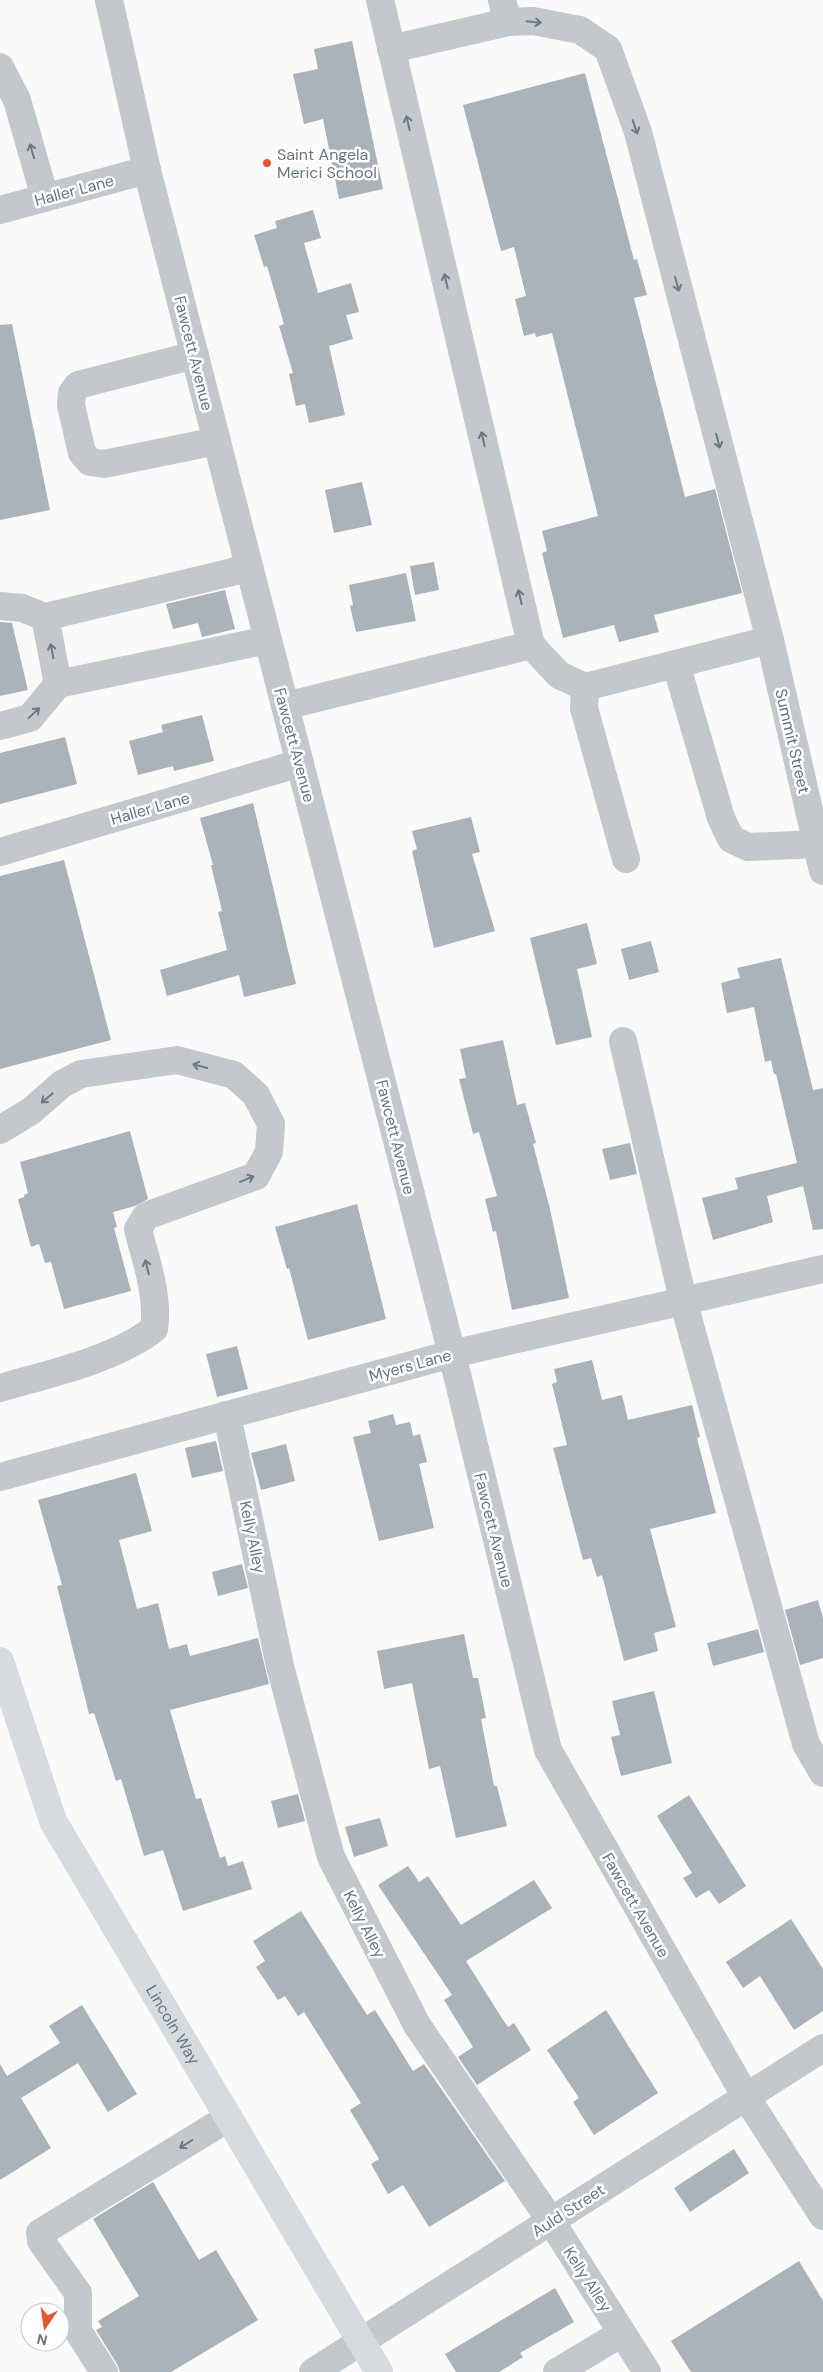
<svg xmlns="http://www.w3.org/2000/svg" width="823" height="2372" font-family="'DM Sans',sans-serif">
<style>
.building{fill:#aab3b9}
.lines{fill:none;stroke-linecap:round;stroke-linejoin:round}
.minor{stroke:#c3c8cc;stroke-width:28}
.major{stroke:#d6dbdf;stroke-width:28}
.oneway{stroke:#6a7a87}
.poi-dot{fill:#e4572e;stroke:#fff;stroke-width:2}
.labels{text-anchor:middle;stroke-width:5;stroke-linejoin:round;paint-order:stroke}
.poi-label{font-size:16px;fill:#657683;stroke:#fff;text-anchor:start}
.street-label{font-size:16px;fill:#657683;stroke:#fff}
</style>
<rect width="100%" height="100%" fill="#fafaf8"/>
<!-- building -->
<g class="building">
<path d="M 352,41 L 383,189 L 339,199 L 323,119 L 304,124 L 293,74 L 318,69 L 314,49 Z"/>
<path d="M 585,73 L 634,260 L 637,259 L 647,295 L 634,298 L 685,497 L 715,489 L 742,593 L 654,615 L 659,632 L 619,642 L 614,625 L 563,638 L 542,553 L 547,551 L 542,531 L 598,516 L 552,333 L 536,337 L 535,333 L 524,336 L 515,299 L 526,296 L 514,247 L 501,251 L 463,105 Z"/>
<path d="M 313,210 L 321,238 L 304,243 L 318,293 L 351,283 L 359,312 L 346,315 L 353,339 L 329,346 L 345,415 L 309,423 L 305,404 L 296,406 L 289,374 L 293,373 L 279,326 L 284,324 L 267,266 L 264,267 L 254,235 L 277,228 L 275,221 Z"/>
<path d="M 12,324 L 50,510 L 0,520 L 0,325 Z"/>
<path d="M 362,482 L 372,525 L 334,533 L 325,490 Z"/>
<path d="M 434,562 L 439,590 L 415,595 L 410,566 Z"/>
<path d="M 406,573 L 416,621 L 356,632 L 350,606 L 353,605 L 349,585 Z"/>
<path d="M 225,590 L 235,629 L 202,637 L 198,623 L 173,629 L 166,604 Z"/>
<path d="M 0,622 L 12,623 L 28,690 L 0,696 Z"/>
<path d="M 202,715 L 214,761 L 174,771 L 173,766 L 138,775 L 129,741 L 163,732 L 161,725 Z"/>
<path d="M 65,737 L 77,784 L 0,804 L 0,753 Z"/>
<path d="M 253,803 L 296,984 L 244,997 L 239,975 L 167,996 L 160,970 L 227,950 L 218,912 L 222,911 L 211,865 L 213,865 L 200,818 Z"/>
<path d="M 471,817 L 480,852 L 472,854 L 495,931 L 434,948 L 412,851 L 417,849 L 412,831 Z"/>
<path d="M 64,860 L 111,1040 L 0,1069 L 0,876 Z"/>
<path d="M 587,923 L 597,964 L 577,969 L 592,1037 L 556,1045 L 530,938 Z"/>
<path d="M 651,941 L 659,972 L 629,980 L 621,949 Z"/>
<path d="M 781,958 L 813,1090 L 823,1088 L 823,1229 L 813,1230 L 803,1186 L 767,1196 L 773,1222 L 713,1240 L 702,1198 L 738,1189 L 735,1178 L 797,1163 L 776,1074 L 774,1074 L 771,1060 L 765,1062 L 754,1007 L 727,1013 L 721,983 L 740,978 L 737,968 Z"/>
<path d="M 503,1040 L 517,1105 L 525,1103 L 536,1143 L 533,1144 L 550,1209 L 569,1298 L 512,1310 L 496,1231 L 493,1232 L 485,1199 L 497,1196 L 479,1132 L 473,1134 L 459,1079 L 466,1078 L 460,1049 Z"/>
<path d="M 130,1131 L 148,1199 L 135,1206 L 113,1212 L 117,1227 L 114,1228 L 131,1291 L 64,1309 L 51,1262 L 45,1263 L 39,1244 L 31,1247 L 18,1199 L 24,1197 L 24,1195 L 28,1193 L 20,1162 Z"/>
<path d="M 630,1143 L 637,1174 L 610,1180 L 602,1149 Z"/>
<path d="M 357,1204 L 386,1319 L 308,1340 L 289,1268 L 287,1269 L 275,1227 Z"/>
<path d="M 237,1346 L 248,1389 L 217,1397 L 206,1354 Z"/>
<path d="M 592,1360 L 602,1400 L 622,1395 L 628,1420 L 692,1405 L 700,1437 L 697,1438 L 716,1513 L 650,1529 L 676,1627 L 654,1633 L 658,1651 L 624,1661 L 602,1575 L 597,1577 L 591,1558 L 583,1560 L 553,1448 L 567,1445 L 552,1384 L 557,1382 L 554,1369 Z"/>
<path d="M 393,1414 L 396,1425 L 410,1422 L 413,1436 L 420,1434 L 427,1462 L 419,1464 L 434,1528 L 379,1541 L 353,1437 L 371,1433 L 368,1421 Z"/>
<path d="M 216,1441 L 223,1471 L 192,1478 L 185,1448 Z"/>
<path d="M 286,1444 L 295,1481 L 261,1490 L 251,1453 Z"/>
<path d="M 136,1473 L 152,1531 L 119,1540 L 137,1609 L 158,1603 L 169,1649 L 187,1644 L 190,1656 L 258,1638 L 269,1684 L 170,1710 L 196,1799 L 201,1798 L 220,1858 L 225,1856 L 228,1866 L 243,1861 L 252,1889 L 183,1911 L 163,1850 L 144,1856 L 121,1779 L 116,1781 L 94,1713 L 89,1714 L 57,1586 L 62,1585 L 38,1500 Z"/>
<path d="M 242,1564 L 248,1588 L 218,1596 L 212,1572 Z"/>
<path d="M 818,1600 L 823,1618 L 823,1658 L 800,1665 L 785,1610 Z"/>
<path d="M 758,1629 L 764,1652 L 713,1666 L 707,1643 Z"/>
<path d="M 464,1634 L 473,1678 L 478,1678 L 486,1718 L 481,1719 L 494,1786 L 497,1786 L 507,1826 L 456,1838 L 440,1766 L 429,1769 L 412,1683 L 384,1689 L 377,1651 Z"/>
<path d="M 654,1691 L 672,1763 L 621,1776 L 611,1737 L 620,1735 L 612,1701 Z"/>
<path d="M 298,1794 L 305,1821 L 278,1828 L 271,1801 Z"/>
<path d="M 689,1795 L 746,1886 L 719,1904 L 709,1890 L 696,1898 L 683,1878 L 692,1873 L 657,1816 Z"/>
<path d="M 380,1818 L 388,1846 L 354,1857 L 345,1827 Z"/>
<path d="M 408,1866 L 419,1882 L 428,1876 L 461,1925 L 534,1880 L 552,1908 L 466,1961 L 503,2020 L 508,2027 L 514,2023 L 531,2050 L 477,2085 L 458,2057 L 473,2047 L 444,2000 L 452,1995 L 378,1885 Z"/>
<path d="M 301,1911 L 367,2015 L 375,2010 L 413,2071 L 424,2064 L 505,2181 L 429,2227 L 403,2185 L 388,2194 L 371,2164 L 379,2159 L 350,2110 L 361,2103 L 304,2012 L 298,2016 L 285,1996 L 278,2000 L 256,1967 L 265,1961 L 253,1941 Z"/>
<path d="M 791,1919 L 823,1969 L 823,2011 L 794,2030 L 760,1976 L 743,1988 L 726,1962 Z"/>
<path d="M 82,2005 L 137,2094 L 108,2112 L 78,2063 L 21,2098 L 51,2148 L 0,2180 L 0,2064 L 7,2076 L 60,2043 L 49,2026 Z"/>
<path d="M 606,2010 L 658,2093 L 594,2135 L 573,2102 L 579,2098 L 547,2050 Z"/>
<path d="M 734,2149 L 749,2173 L 690,2212 L 674,2188 Z"/>
<path d="M 153,2182 L 199,2260 L 216,2250 L 258,2320 L 171,2372 L 120,2372 L 117,2364 L 96,2330 L 102,2327 L 98,2321 L 139,2296 L 93,2219 Z"/>
<path d="M 799,2261 L 823,2301 L 823,2372 L 691,2372 L 671,2341 Z"/>
<path d="M 555,2288 L 574,2322 L 520,2353 L 523,2357 L 499,2372 L 456,2372 L 445,2354 Z"/>
</g>
<g class="lines">
<!-- minor -->
<g class="minor">
<path d="M 109,0 L 147,170 L 452,1354 L 548,1750 L 746,2097 L 823,2216"/>
<path d="M 380,0 L 531,645 L 559,675 L 585,687 L 770,640"/>
<path d="M 502,0 L 508,22 L 533,21 L 580,30 L 608,49 L 638,132 L 770,640 L 823,871"/>
<path d="M 391,49 L 508,22"/>
<path d="M 0,67 L 17,100 L 45,198"/>
<path d="M 0,210 L 147,170"/>
<path d="M 195,355 L 78,385 L 72,393 L 71,405 L 82,453 L 90,462 L 104,464 L 217,441"/>
<path d="M 0,606 L 22,608 L 45,617 L 249,568"/>
<path d="M 45,617 L 58,684"/>
<path d="M 676,664 L 721,818 L 731,839 L 748,847 L 817,844"/>
<path d="M 585,687 L 584,708 L 626,859"/>
<path d="M 285,706 L 531,645"/>
<path d="M 0,726 L 30,718 L 58,684 L 268,640"/>
<path d="M 0,852 L 300,763"/>
<path d="M 623,1041 L 683,1300 L 806,1744 L 823,1773"/>
<path d="M 0,1130 L 31,1111 L 62,1084 L 81,1074 L 177,1060 L 234,1075 L 256,1095 L 271,1124 L 269,1152 L 256,1176 L 146,1216 L 138,1229 C 146,1262 159,1295 154,1329 C 114,1360 48,1374 0,1388"/>
<path d="M 227,1415 L 280,1666 L 331,1857 L 417,2025 L 551,2221 L 647,2372"/>
<path d="M 0,1477 L 452,1354 L 823,1269"/>
<path d="M 104,2372 L 78,2331 L 78,2293 L 41,2241 L 40,2233 L 228,2118"/>
<path d="M 313,2372 L 823,2048"/>
<path d="M 557,2372 L 622,2333"/>
</g>
<!-- major -->
<path class="major" id="s1" d="M 0,1661 L 53,1821 L 379,2372"/>
</g>
<!-- one-way arrows -->
<defs><path id="oneway-shaft" d="M-6 0H5M1.5-3L5.5 0L1.5 3" fill="none" stroke-width="1.6" stroke-linecap="round" stroke-linejoin="round" transform="scale(1.25)"/></defs>
<g class="oneway">
<use href="#oneway-shaft" transform="translate(534 22) rotate(6)"/>
<use href="#oneway-shaft" transform="translate(408 123) rotate(-103)"/>
<use href="#oneway-shaft" transform="translate(635 127) rotate(71)"/>
<use href="#oneway-shaft" transform="translate(32 151) rotate(-106)"/>
<use href="#oneway-shaft" transform="translate(446 281) rotate(-103)"/>
<use href="#oneway-shaft" transform="translate(677 284) rotate(75)"/>
<use href="#oneway-shaft" transform="translate(483 439) rotate(-103)"/>
<use href="#oneway-shaft" transform="translate(718 441) rotate(75)"/>
<use href="#oneway-shaft" transform="translate(520 597) rotate(-103)"/>
<use href="#oneway-shaft" transform="translate(52 651) rotate(-101)"/>
<use href="#oneway-shaft" transform="translate(34 713) rotate(-43)"/>
<use href="#oneway-shaft" transform="translate(200 1066) rotate(-165)"/>
<use href="#oneway-shaft" transform="translate(47 1098) rotate(140)"/>
<use href="#oneway-shaft" transform="translate(247 1179) rotate(-22)"/>
<use href="#oneway-shaft" transform="translate(147 1267) rotate(-104)"/>
<use href="#oneway-shaft" transform="translate(186 2144) rotate(148)"/>
</g>
<!-- markers -->
<circle class="poi-dot" cx="267" cy="163" r="5"/>
<g class="labels">
<!-- poi labels -->
<g class="poi-label">
<text x="277" y="160">Saint Angela<tspan x="277" dy="18">Merici School</tspan></text>
</g>
<!-- street labels -->
<g class="street-label">
<text transform="translate(74 190) rotate(-15)" y="6">Haller Lane</text>
<text transform="translate(194 353) rotate(76)" y="6">Fawcett Avenue</text>
<text transform="translate(793 741) rotate(77)" y="6">Summit Street</text>
<text transform="translate(295 745) rotate(75)" y="6">Fawcett Avenue</text>
<text transform="translate(150 808) rotate(-16)" y="6">Haller Lane</text>
<text transform="translate(396 1137) rotate(76)" y="6">Fawcett Avenue</text>
<text transform="translate(410 1365) rotate(-15)" y="6">Myers Lane</text>
<text transform="translate(494 1530) rotate(76)" y="6">Fawcett Avenue</text>
<text transform="translate(253 1537) rotate(78)" y="6">Kelly Alley</text>
<text transform="translate(636 1905) rotate(60)" y="6">Fawcett Avenue</text>
<text transform="translate(365 1924) rotate(63)" y="6">Kelly Alley</text>
<text dy="6" stroke="none"><textPath href="#s1" startOffset="405">Lincoln Way</textPath></text>
<text transform="translate(568 2210) rotate(-33)" y="6">Auld Street</text>
<text transform="translate(588 2279) rotate(57)" y="6">Kelly Alley</text>
</g>
</g>
<!-- north arrow -->
<g transform="translate(45 2327) rotate(193)"><circle r="24" fill="#ffffff" stroke="#c1c8cd"/>
<path d="M0-4L9 19L0 12L-9 19Z" fill="#e4572e"/>
<text y="-8" font-size="14" font-weight="bold" text-anchor="middle" fill="#657683">N</text>
</g>
</svg>
